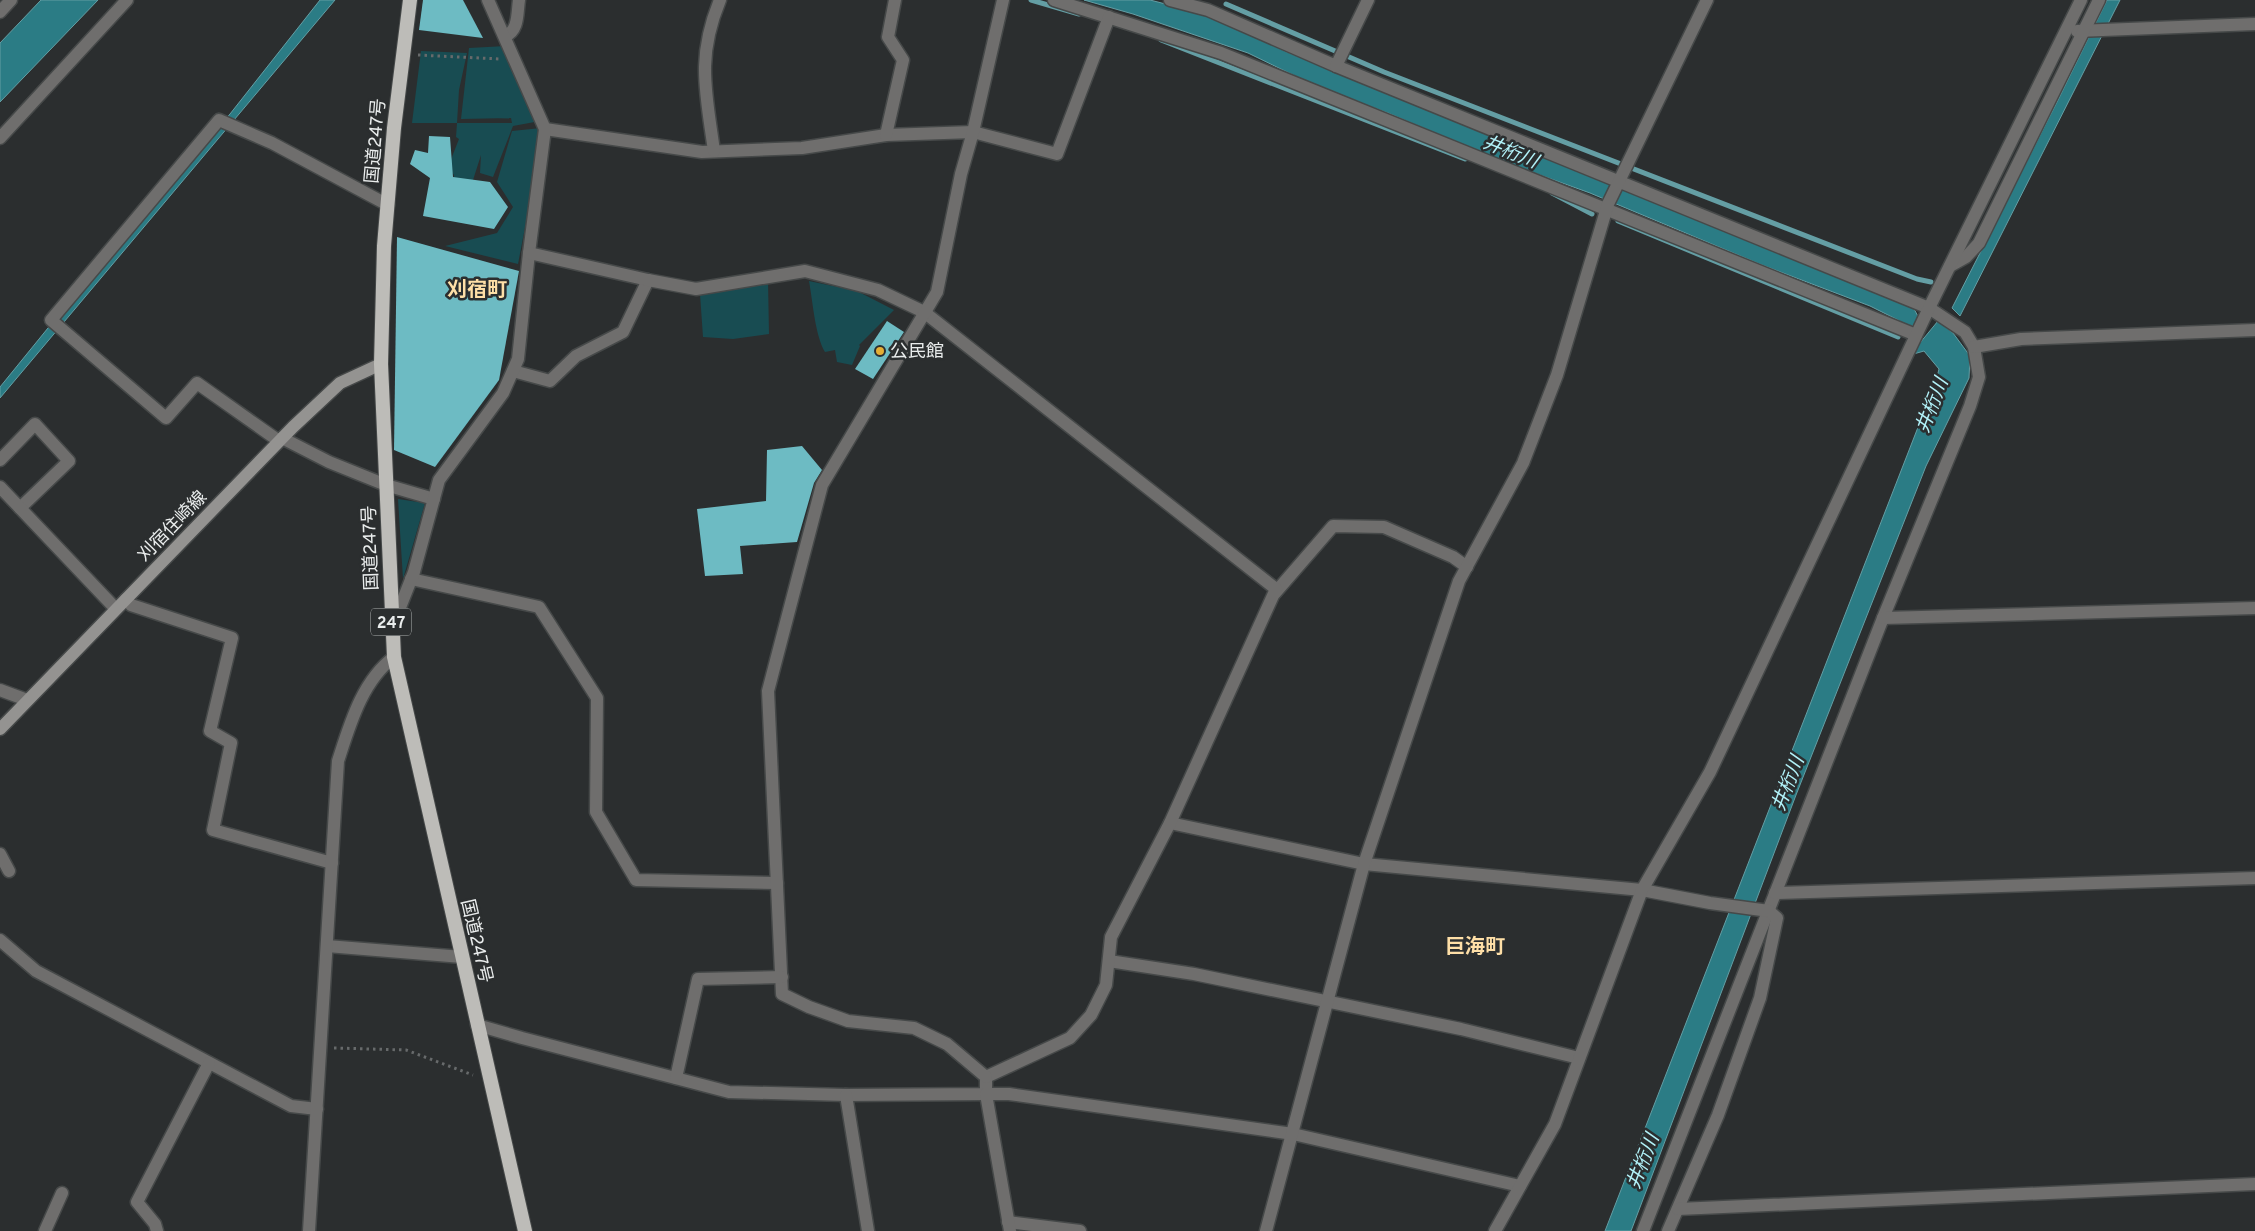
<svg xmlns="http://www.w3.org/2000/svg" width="2255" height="1231" font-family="Overpass,'Noto Sans JP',sans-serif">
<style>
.green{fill:#184c52}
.water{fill:#2b7c85;stroke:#649ea4}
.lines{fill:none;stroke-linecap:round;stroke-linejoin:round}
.stream{stroke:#649ea4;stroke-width:5}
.building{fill:#6dbbc3}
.minor-casing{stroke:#464949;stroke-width:15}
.secondary-casing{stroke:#464949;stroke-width:15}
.trunk-casing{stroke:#464949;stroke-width:16}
.path{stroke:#676a6b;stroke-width:3;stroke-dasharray:2.5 4;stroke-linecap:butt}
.minor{stroke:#6f6e6d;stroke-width:12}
.secondary{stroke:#949391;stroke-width:12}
.trunk{stroke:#bdbcb8;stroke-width:14}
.poi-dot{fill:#e4ae35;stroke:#2b2e2f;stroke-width:2}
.labels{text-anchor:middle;stroke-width:5;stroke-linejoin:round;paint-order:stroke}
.shield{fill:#2b2e2f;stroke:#b0b3b3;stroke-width:1}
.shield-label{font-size:16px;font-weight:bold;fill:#e9ecec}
.street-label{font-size:18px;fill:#e9ecec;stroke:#2b2e2f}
.poi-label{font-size:18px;fill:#e9ecec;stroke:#2b2e2f;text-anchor:start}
.water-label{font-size:19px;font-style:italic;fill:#b2f2f9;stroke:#2b2e2f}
.quarter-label{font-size:20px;font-weight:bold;fill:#fedfa7;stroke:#2b2e2f}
</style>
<rect width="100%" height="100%" fill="#2b2e2f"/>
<!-- green -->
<g class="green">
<path d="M 506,46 L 540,121 L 513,126 L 493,177 L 480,173 L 481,155 L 466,202 L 453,202 L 454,175 L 448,167 L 459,139 L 456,137 L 457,123 L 412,123 L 421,51 L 467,53 L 459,90 L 457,123 L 512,123 L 511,118 L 461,119 L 469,48 Z"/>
<path d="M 541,128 L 543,134 L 518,264 L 445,246 L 497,233 L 513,207 L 497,182 L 512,131 Z"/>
<path d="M 768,280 L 769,334 L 733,339 L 703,337 L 700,294 L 725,291 Z"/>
<path d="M 809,281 L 857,291 L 894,310 L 859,345 L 860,346 L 852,365 L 837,362 L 835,350 L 825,352 C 815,335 813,303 809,281 Z"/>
<path d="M 398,499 L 425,503 L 403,579 Z"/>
</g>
<!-- water -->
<g class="water">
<path d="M 41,0 L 98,0 L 0,102 L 0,43 Z"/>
<path d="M 320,0 L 335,0 L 0,398 L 0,387 L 48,328 L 230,114 Z"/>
<path d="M 1084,0 L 1150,0 L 1208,15 L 1287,52 L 1623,187 L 1913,307 L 1920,320 L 1909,328 L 1898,320 L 1870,306 L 1762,265 L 1590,193 L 1490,157 L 1388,113 L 1324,90 L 1248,53 L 1133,14 Z"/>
<path d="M 2107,0 L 2120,0 L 1960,316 L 1952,308 L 2058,100 Z"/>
<path d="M 1938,321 L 1953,333 L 1970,356 L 1969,378 L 1926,466 L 1796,795 L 1631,1231 L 1605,1231 L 1936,381 L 1939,369 L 1924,351 L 1910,355 Z"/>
</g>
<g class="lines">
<!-- stream -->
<g class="stream">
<path d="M 1031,0 L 1079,14"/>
<path d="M 1226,4 L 1384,72 L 1917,279 L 1931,282"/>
<path d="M 1161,40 L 1465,159"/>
<path d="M 1552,193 L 1592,214"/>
<path d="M 1618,221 L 1898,337"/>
</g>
</g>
<!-- building -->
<g class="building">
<path d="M 423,0 L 463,0 L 483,38 L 419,30 Z"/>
<path d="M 429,136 L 450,137 L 453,177 L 490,182 L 508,207 L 494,229 L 423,216 L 430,178 L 410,164 L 415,150 L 428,153 Z"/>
<path d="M 397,237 L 519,271 L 499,380 L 435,467 L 394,450 Z"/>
<path d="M 887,321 L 904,332 L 873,379 L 855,369 Z"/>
<path d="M 802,446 L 822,470 L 814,483 L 797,542 L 740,546 L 743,574 L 705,576 L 697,509 L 766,501 L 767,450 Z"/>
</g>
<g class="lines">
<defs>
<g id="minor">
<path d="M 1054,0 L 1221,53 L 1916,335"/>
<path d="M 1170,0 L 1208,10 L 1336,66 L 1929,308 L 1965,332 L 1974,347 L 1979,377 L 1970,406 L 1883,618 L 1643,1231"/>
<path d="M 0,12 L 11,0"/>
<path d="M 2077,31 L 2255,24"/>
<path d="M 505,36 C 519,31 517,13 519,0"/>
<path d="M 1336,66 L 1368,0"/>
<path d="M 545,129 L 702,152 L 802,148 L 886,135 L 973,132 L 1057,154 L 1109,17"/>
<path d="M 886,135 L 903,60 L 888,37 L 895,0"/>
<path d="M 0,138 L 127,0"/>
<path d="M 714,151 C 706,92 696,58 720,0"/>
<path d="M 1950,266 L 1966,257 L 1979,243 L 2099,0"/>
<path d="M 1974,347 L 2021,339 L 2255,330"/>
<path d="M 513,371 L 550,381 L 576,356 L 623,332 L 648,280"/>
<path d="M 282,438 L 329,462 L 386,485 L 434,499"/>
<path d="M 279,441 L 197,383 L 166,418 L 51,320 L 219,120 L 272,143 L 388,205"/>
<path d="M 0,460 L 35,424 L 69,461 L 20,508"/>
<path d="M 0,487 L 116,609"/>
<path d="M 411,579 L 539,607 L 597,698 L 596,812 L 636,880 L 777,883"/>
<path d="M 1275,593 L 1333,526 L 1384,527 L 1453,557 L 1467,567"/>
<path d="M 126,599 L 131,605 L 232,638 L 210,731 L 231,743 L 213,830 L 332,863"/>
<path d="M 1883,618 L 2255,608"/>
<path d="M 393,625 L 414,572 L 439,480 L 503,393 L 518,359 L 529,253 L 545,129 L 488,0"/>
<path d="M 0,690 L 27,700"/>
<path d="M 1170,823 L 1364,864 L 1642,890 L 1710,903 L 1769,911 L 1777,918 L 1760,998 L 1718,1115 L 1668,1231"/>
<path d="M 0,854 L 9,871"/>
<path d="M 1775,893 L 2255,878"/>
<path d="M 0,940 L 36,971 L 291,1106 L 317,1109"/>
<path d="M 327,946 L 462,957"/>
<path d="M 1109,961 L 1194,974 L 1461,1029 L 1579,1058"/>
<path d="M 477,1025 L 522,1038 L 729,1092 L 846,1095 L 986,1094 L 986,1077 L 1070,1038 L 1091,1015 L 1106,985 L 1111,937 L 1170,823 L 1276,589 L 924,312 L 878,290 L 805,271 L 696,289 L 648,280 L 529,253"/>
<path d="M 986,1077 L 947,1044 L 914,1028 L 848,1021 L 809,1007 L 782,994 L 768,691 L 822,485 L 937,292 L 961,174 L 973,132 L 1003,0"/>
<path d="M 676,1078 L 698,979 L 782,977"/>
<path d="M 846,1095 L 868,1231"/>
<path d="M 1678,1209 L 2255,1184"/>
<path d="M 1008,1222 L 1080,1231"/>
<path d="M 45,1231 L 62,1193"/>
<path d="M 157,1231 L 155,1224 L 137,1202 L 209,1063"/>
<path d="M 309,1231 L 338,761 C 350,724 362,681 394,657"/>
<path d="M 1010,1231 L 986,1094 L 1009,1094 L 1293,1134 L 1520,1186"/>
<path d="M 1266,1231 L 1364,864 L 1459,581 L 1523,463 L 1557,375 L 1608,204 L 1707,0"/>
<path d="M 1495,1231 L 1555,1124 L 1642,890 L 1710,772 L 1929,308 L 2081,0"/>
</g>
<path id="secondary" d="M 0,729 L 293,427 L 340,383 L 381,364"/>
<path id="trunk" d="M 410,0 L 394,128 L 384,246 L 381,364 L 394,657 L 525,1231"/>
</defs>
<!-- minor casing -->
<use href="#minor" class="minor-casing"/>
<!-- secondary casing -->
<use href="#secondary" class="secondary-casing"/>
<!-- trunk casing -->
<use href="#trunk" class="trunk-casing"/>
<!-- path -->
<g class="path">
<path d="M 418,55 L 500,59"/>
<path d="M 334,1048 L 406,1050 L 473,1075"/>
</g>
<!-- minor -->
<use href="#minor" class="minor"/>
<!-- secondary -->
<use href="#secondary" class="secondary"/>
<!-- trunk -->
<use href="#trunk" class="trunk"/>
</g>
<!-- markers -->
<circle class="poi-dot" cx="880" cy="351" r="5"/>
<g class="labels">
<!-- shield labels -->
<rect class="shield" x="371" y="608.5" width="40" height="27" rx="4"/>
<g class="shield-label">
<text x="391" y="628">247</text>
</g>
<!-- street labels -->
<g class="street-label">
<text transform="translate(375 141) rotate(-85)" y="6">国道247号</text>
<text transform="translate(172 526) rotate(-46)" y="6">刈宿住崎線</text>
<text transform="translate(370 548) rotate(-92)" y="6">国道247号</text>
<text transform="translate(477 941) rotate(77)" y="6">国道247号</text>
</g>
<!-- poi labels -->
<g class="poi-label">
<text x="890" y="357">公民館</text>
</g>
<!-- water labels -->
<g class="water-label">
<text transform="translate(1511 151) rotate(22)" y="7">井桁川</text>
<text transform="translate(1931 405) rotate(-69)" y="7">井桁川</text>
<text transform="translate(1787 783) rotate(-69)" y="7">井桁川</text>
<text transform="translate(1642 1161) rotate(-69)" y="7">井桁川</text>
</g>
<!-- quarter labels -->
<g class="quarter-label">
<text x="477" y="296">刈宿町</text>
<text x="1475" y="953">巨海町</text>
</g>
</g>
</svg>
